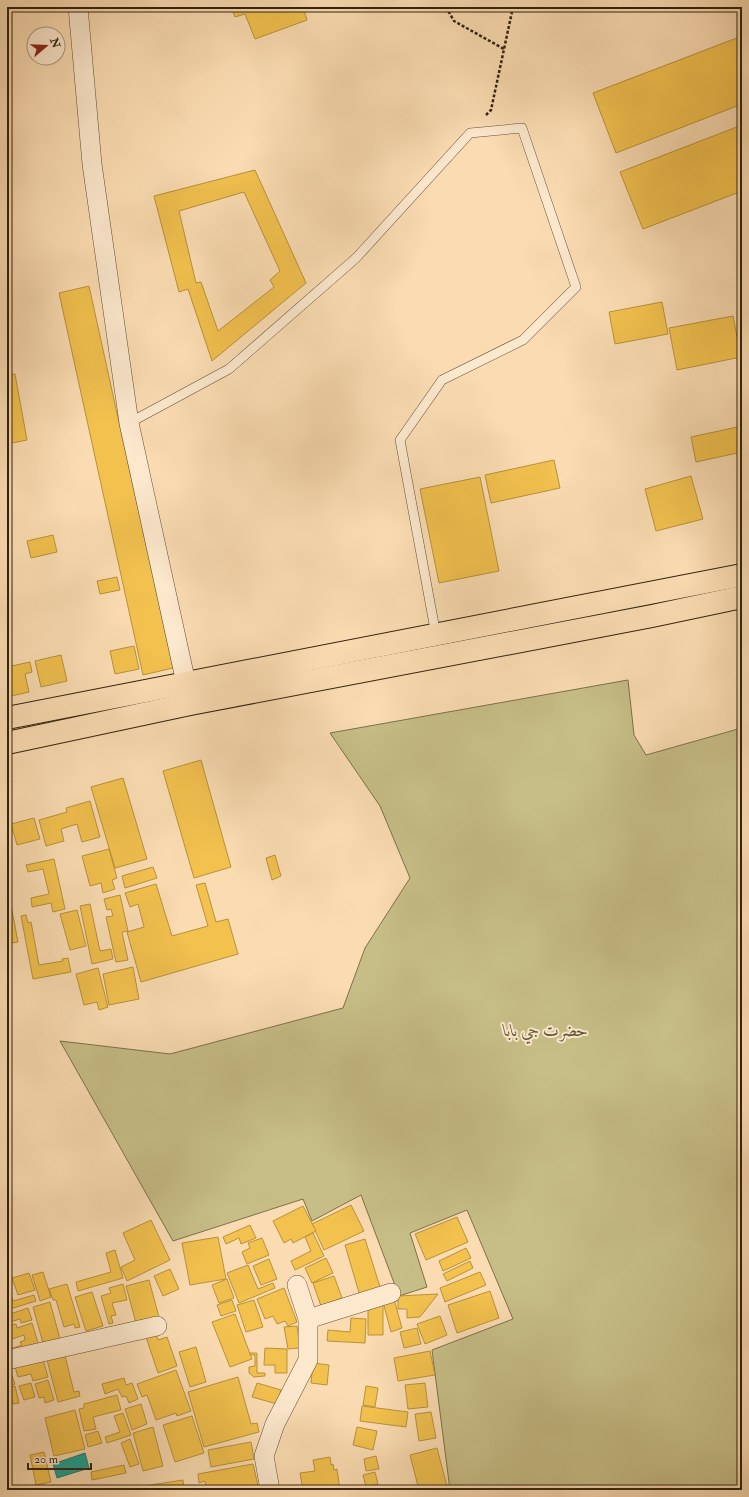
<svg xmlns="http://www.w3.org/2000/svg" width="749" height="1497" font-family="'IM FELL Double Pica',Amiri,serif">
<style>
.green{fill:#c7be87;stroke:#7c704b}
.homes{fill:#f2c14e;stroke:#b8913b;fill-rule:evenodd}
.public{fill:#17a398;stroke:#1e7c6f}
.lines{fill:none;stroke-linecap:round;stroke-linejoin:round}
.lane-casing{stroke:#635038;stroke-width:10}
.street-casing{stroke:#635038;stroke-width:20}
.primary-casing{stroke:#30220f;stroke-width:24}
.path{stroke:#30220f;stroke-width:2.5;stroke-dasharray:3 2;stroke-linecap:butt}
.lane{stroke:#fce8cd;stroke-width:9}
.street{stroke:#fce8cd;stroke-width:19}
.primary{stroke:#fbdcb2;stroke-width:22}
.labels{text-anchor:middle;stroke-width:4;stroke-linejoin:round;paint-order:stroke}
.park-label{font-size:17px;font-style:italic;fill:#5d5133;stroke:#fce8cd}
</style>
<rect width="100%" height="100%" fill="#fbdcb2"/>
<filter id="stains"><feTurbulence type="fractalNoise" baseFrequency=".005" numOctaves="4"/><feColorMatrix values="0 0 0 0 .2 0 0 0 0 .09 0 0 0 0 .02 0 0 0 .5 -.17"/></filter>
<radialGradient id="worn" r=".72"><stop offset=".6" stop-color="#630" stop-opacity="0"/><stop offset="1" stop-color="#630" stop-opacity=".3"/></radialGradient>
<!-- green -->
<path class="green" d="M 628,680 L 634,735 L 646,755 L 738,729 L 742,726 L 742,1490 L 450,1490 L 432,1350 L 513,1319 L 467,1210 L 410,1233 L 427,1287 L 399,1296 L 361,1195 L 312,1221 L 303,1199 L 173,1241 L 60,1041 L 170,1054 L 343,1008 L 365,948 L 410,878 L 380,806 L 330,733 Z"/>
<!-- homes -->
<g class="homes">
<path d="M 231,7 L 303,7 L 307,20 L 255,39 L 245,14 L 235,17 Z"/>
<path d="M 742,36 L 742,104 L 616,153 L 593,93 Z"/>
<path d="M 742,125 L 742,191 L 643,229 L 620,172 Z"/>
<path d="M 255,170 L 306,283 L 212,361 L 188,289 L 179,292 L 154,196 ZM 244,192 L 280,271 L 270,280 L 274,287 L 218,331 L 201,282 L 196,283 L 179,211 Z"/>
<path d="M 89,286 L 173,668 L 143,675 L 59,293 Z"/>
<path d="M 662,302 L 668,334 L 615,344 L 609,312 Z"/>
<path d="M 733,316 L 741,357 L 677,370 L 669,328 Z"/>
<path d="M 15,374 L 27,440 L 7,444 L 7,375 Z"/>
<path d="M 742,426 L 742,452 L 696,462 L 691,437 Z"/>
<path d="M 554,460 L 560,488 L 491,503 L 485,475 Z"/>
<path d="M 691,476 L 703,519 L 656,531 L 645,489 Z"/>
<path d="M 480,477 L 499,571 L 439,583 L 420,489 Z"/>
<path d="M 53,535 L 57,552 L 31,558 L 27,541 Z"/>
<path d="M 117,577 L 120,590 L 100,594 L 97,581 Z"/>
<path d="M 134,646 L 139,669 L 115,674 L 110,651 Z"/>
<path d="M 61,655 L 67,681 L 41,687 L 35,661 Z"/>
<path d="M 30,662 L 32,672 L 25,674 L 29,692 L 7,697 L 7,667 Z"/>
<path d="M 201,760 L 231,867 L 194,878 L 163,771 Z"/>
<path d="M 123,778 L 147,859 L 115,868 L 91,787 Z"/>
<path d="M 90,801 L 100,837 L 82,842 L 77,824 L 61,829 L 64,841 L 46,846 L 39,820 L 67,812 L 66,808 Z"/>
<path d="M 34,818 L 40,839 L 17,845 L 11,824 Z"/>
<path d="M 109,849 L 117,878 L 112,880 L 115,889 L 103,893 L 101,883 L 90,886 L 82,856 Z"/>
<path d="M 275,855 L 281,876 L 272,880 L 266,858 Z"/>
<path d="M 54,859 L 65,909 L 53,912 L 51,903 L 32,907 L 31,898 L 49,894 L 43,869 L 28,872 L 26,865 Z"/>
<path d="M 153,867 L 157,878 L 125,888 L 122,876 Z"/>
<path d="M 205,883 L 216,922 L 228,919 L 238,954 L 141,982 L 127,932 L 144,927 L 138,904 L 130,907 L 125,893 L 156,884 L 172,936 L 208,926 L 196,885 Z"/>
<path d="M 120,895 L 128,931 L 122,932 L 128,960 L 116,962 L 106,917 L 113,916 L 111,909 L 107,910 L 104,899 Z"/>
<path d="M 90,904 L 100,951 L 111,949 L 113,959 L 92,964 L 80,906 Z"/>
<path d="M 11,905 L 18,942 L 7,944 L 7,906 Z"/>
<path d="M 77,910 L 86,946 L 70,950 L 60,914 Z"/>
<path d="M 26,915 L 28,923 L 31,922 L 39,965 L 63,961 L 62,959 L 68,958 L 71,972 L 33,979 L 21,916 Z"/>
<path d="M 133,967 L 139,999 L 109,1005 L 103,974 Z"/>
<path d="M 98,968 L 108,1007 L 99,1010 L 97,1002 L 84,1005 L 76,974 Z"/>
<path d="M 351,1205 L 364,1231 L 324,1250 L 312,1224 Z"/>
<path d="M 303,1206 L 316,1231 L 293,1243 L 291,1239 L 284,1243 L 273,1221 Z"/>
<path d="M 457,1217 L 468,1242 L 426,1260 L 415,1234 Z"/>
<path d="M 151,1220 L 170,1260 L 127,1281 L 121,1267 L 135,1260 L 123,1233 Z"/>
<path d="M 250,1225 L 256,1238 L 241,1244 L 239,1238 L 226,1244 L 223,1237 Z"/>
<path d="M 313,1233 L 324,1256 L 295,1270 L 291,1261 L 311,1251 L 305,1237 Z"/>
<path d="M 218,1237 L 226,1279 L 190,1285 L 182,1243 Z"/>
<path d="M 262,1238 L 269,1255 L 247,1264 L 242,1252 L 250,1248 L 248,1243 Z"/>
<path d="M 365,1239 L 381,1290 L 360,1296 L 345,1245 Z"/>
<path d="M 466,1248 L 471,1258 L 443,1271 L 439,1261 Z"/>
<path d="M 115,1250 L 123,1278 L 78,1291 L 76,1282 L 111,1272 L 106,1253 Z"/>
<path d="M 326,1258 L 333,1273 L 312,1283 L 305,1268 Z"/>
<path d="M 269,1259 L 277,1279 L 261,1285 L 253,1266 Z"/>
<path d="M 470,1261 L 473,1268 L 447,1281 L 443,1274 Z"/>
<path d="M 248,1265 L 258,1289 L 273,1283 L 275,1288 L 239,1303 L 227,1273 Z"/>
<path d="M 170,1269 L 179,1289 L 163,1296 L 154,1276 Z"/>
<path d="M 43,1272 L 51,1297 L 40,1301 L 32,1275 Z"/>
<path d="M 480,1272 L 486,1285 L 445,1302 L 440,1288 Z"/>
<path d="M 29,1273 L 35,1290 L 18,1295 L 12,1278 Z"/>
<path d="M 334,1276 L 342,1298 L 321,1306 L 313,1283 Z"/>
<path d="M 227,1279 L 234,1298 L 219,1303 L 212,1285 Z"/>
<path d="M 149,1280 L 160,1321 L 137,1327 L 126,1286 Z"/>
<path d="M 7,1283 L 13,1301 L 34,1295 L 36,1301 L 7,1310 Z"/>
<path d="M 67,1284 L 80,1327 L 75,1328 L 74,1324 L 64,1327 L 56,1300 L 53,1300 L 49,1289 Z"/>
<path d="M 123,1284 L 127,1300 L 112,1303 L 116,1315 L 111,1316 L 113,1323 L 109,1324 L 101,1296 L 111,1293 L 109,1288 Z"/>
<path d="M 284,1288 L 297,1322 L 288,1326 L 285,1321 L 277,1324 L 273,1316 L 265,1319 L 257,1299 Z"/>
<path d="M 490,1291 L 499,1318 L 457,1333 L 448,1305 Z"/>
<path d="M 92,1292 L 103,1326 L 86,1331 L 75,1297 Z"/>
<path d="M 438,1294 L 420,1317 L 407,1318 L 407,1309 L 398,1309 L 398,1296 Z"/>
<path d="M 394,1299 L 402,1328 L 391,1332 L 383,1302 Z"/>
<path d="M 232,1300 L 236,1311 L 221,1316 L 217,1305 Z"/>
<path d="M 254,1300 L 263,1327 L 246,1332 L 237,1305 Z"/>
<path d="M 50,1302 L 60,1339 L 43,1343 L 33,1307 Z"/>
<path d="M 383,1302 L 383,1335 L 368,1335 L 368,1309 Z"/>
<path d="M 28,1308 L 32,1320 L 21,1323 L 20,1319 L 7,1323 L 7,1315 Z"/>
<path d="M 235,1314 L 252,1359 L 230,1367 L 212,1322 Z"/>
<path d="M 440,1316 L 447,1335 L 425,1344 L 417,1324 Z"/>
<path d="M 351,1318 L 366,1319 L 365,1343 L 327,1341 L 328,1330 L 350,1332 Z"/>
<path d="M 32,1323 L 39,1346 L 7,1356 L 7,1350 L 22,1345 L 20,1342 L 25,1340 L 24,1335 L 12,1339 L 8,1326 L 16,1324 L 17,1328 Z"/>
<path d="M 297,1326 L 300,1348 L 288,1349 L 284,1327 Z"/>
<path d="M 417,1328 L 421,1344 L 404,1348 L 400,1332 Z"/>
<path d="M 156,1333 L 158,1340 L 167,1337 L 177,1366 L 158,1373 L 146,1337 Z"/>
<path d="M 196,1347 L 206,1382 L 190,1387 L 179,1352 Z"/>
<path d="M 265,1348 L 287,1349 L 287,1373 L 275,1373 L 275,1365 L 264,1365 Z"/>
<path d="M 430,1351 L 435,1375 L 398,1381 L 394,1358 Z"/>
<path d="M 64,1352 L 74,1392 L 79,1391 L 80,1396 L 58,1402 L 46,1356 Z"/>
<path d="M 250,1353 L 257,1353 L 257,1373 L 265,1373 L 265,1376 L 254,1377 L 249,1373 L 249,1367 L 255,1366 L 255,1355 L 250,1355 Z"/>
<path d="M 42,1356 L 48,1377 L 33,1381 L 31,1374 L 18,1377 L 15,1367 Z"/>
<path d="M 313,1363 L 329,1365 L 327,1385 L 311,1383 Z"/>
<path d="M 176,1370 L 191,1411 L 177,1416 L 176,1413 L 156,1420 L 147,1395 L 142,1397 L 137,1384 Z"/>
<path d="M 11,1373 L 15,1384 L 8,1386 L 7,1375 Z"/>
<path d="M 238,1377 L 251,1424 L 257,1423 L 259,1432 L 204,1447 L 188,1392 Z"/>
<path d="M 124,1378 L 126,1385 L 132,1383 L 138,1399 L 129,1403 L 126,1396 L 122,1397 L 118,1389 L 105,1394 L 102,1384 Z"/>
<path d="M 48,1380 L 54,1400 L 45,1403 L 44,1397 L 39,1398 L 35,1384 Z"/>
<path d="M 31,1383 L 35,1397 L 24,1400 L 19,1386 Z"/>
<path d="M 257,1383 L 281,1390 L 277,1404 L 252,1397 Z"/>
<path d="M 425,1383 L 428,1407 L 408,1409 L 405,1385 Z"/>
<path d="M 15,1386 L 19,1403 L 13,1404 L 8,1388 Z"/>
<path d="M 366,1386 L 378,1388 L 375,1407 L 363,1405 Z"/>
<path d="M 117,1395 L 121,1410 L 93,1417 L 96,1429 L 84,1431 L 79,1409 L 84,1408 L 84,1404 Z"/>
<path d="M 141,1404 L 147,1424 L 132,1430 L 125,1409 Z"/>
<path d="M 362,1406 L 408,1412 L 406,1427 L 360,1421 Z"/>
<path d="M 75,1410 L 85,1449 L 54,1456 L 45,1418 Z"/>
<path d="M 431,1412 L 436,1438 L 419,1441 L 415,1414 Z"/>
<path d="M 123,1413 L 131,1435 L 107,1443 L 105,1437 L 120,1432 L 114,1416 Z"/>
<path d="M 192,1416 L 204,1453 L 175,1462 L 163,1425 Z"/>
<path d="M 153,1427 L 163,1466 L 143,1471 L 133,1433 Z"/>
<path d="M 357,1427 L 377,1431 L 373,1450 L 353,1445 Z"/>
<path d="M 98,1431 L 102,1443 L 88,1447 L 85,1435 Z"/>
<path d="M 130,1439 L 139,1464 L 130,1467 L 121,1443 Z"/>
<path d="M 251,1442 L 254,1459 L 211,1467 L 208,1450 Z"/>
<path d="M 437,1448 L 448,1490 L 419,1490 L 410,1455 Z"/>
<path d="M 44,1452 L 51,1482 L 36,1485 L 30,1455 Z"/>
<path d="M 376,1456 L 379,1469 L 366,1471 L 364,1459 Z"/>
<path d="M 330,1457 L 331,1465 L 333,1464 L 334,1470 L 337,1469 L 340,1490 L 303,1490 L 300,1473 L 315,1471 L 313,1460 Z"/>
<path d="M 253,1464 L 259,1490 L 206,1490 L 205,1481 L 199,1483 L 198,1474 Z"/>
<path d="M 124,1465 L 126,1473 L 92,1480 L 91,1472 Z"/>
<path d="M 375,1472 L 378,1484 L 366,1487 L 363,1475 Z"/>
<path d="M 183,1480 L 184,1490 L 118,1490 Z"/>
</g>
<!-- public -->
<path class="public" d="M 85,1453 L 89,1468 L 57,1478 L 53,1464 Z"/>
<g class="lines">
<defs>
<path id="lane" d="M 129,423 L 229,369 L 356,258 L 470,133 L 522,128 L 576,287 L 523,340 L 442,380 L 400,440 L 436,635"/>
<g id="street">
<path d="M 78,7 L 92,164 L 129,423 L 186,683"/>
<path d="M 308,1319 L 391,1293"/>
<path d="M 7,1360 L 157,1326"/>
<path d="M 270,1490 L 264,1456 L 275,1424 L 308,1360 L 308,1319 L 297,1285"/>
</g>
<g id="primary">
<path d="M 7,718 L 742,575"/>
<path d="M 7,743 L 190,704 L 652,616 L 742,597"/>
</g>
</defs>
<!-- lane casing -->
<use href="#lane" class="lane-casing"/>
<!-- street casing -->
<use href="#street" class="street-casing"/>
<!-- primary casing -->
<use href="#primary" class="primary-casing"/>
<!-- path -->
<g class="path">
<path d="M 446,7 L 454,21 L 504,49"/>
<path d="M 486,115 L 491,110 L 513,7"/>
</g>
<!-- lane -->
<use href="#lane" class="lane"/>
<!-- street -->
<use href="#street" class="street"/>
<!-- primary -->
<use href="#primary" class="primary"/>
</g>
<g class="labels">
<!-- park labels -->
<g class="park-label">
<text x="546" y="1036">حضرت جي بابا</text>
</g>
</g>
<!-- margin -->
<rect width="749" height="1497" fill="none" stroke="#fbdcb2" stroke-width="24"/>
<rect x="8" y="8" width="733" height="1481" fill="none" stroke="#30220f" stroke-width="2"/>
<rect x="12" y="12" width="725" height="1473" fill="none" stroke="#30220f"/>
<!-- north arrow -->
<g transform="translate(46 46) rotate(71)"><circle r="19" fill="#fce8cd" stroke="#aa9981"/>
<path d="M0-3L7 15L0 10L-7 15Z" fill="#8f2418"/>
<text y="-6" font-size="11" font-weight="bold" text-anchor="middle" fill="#30220f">N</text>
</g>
<!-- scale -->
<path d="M28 1463v6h63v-6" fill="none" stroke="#30220f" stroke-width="2"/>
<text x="34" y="1463" font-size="12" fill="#30220f" stroke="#fce8cd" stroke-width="3" paint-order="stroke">20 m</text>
<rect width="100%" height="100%" filter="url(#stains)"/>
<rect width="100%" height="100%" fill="url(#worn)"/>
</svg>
